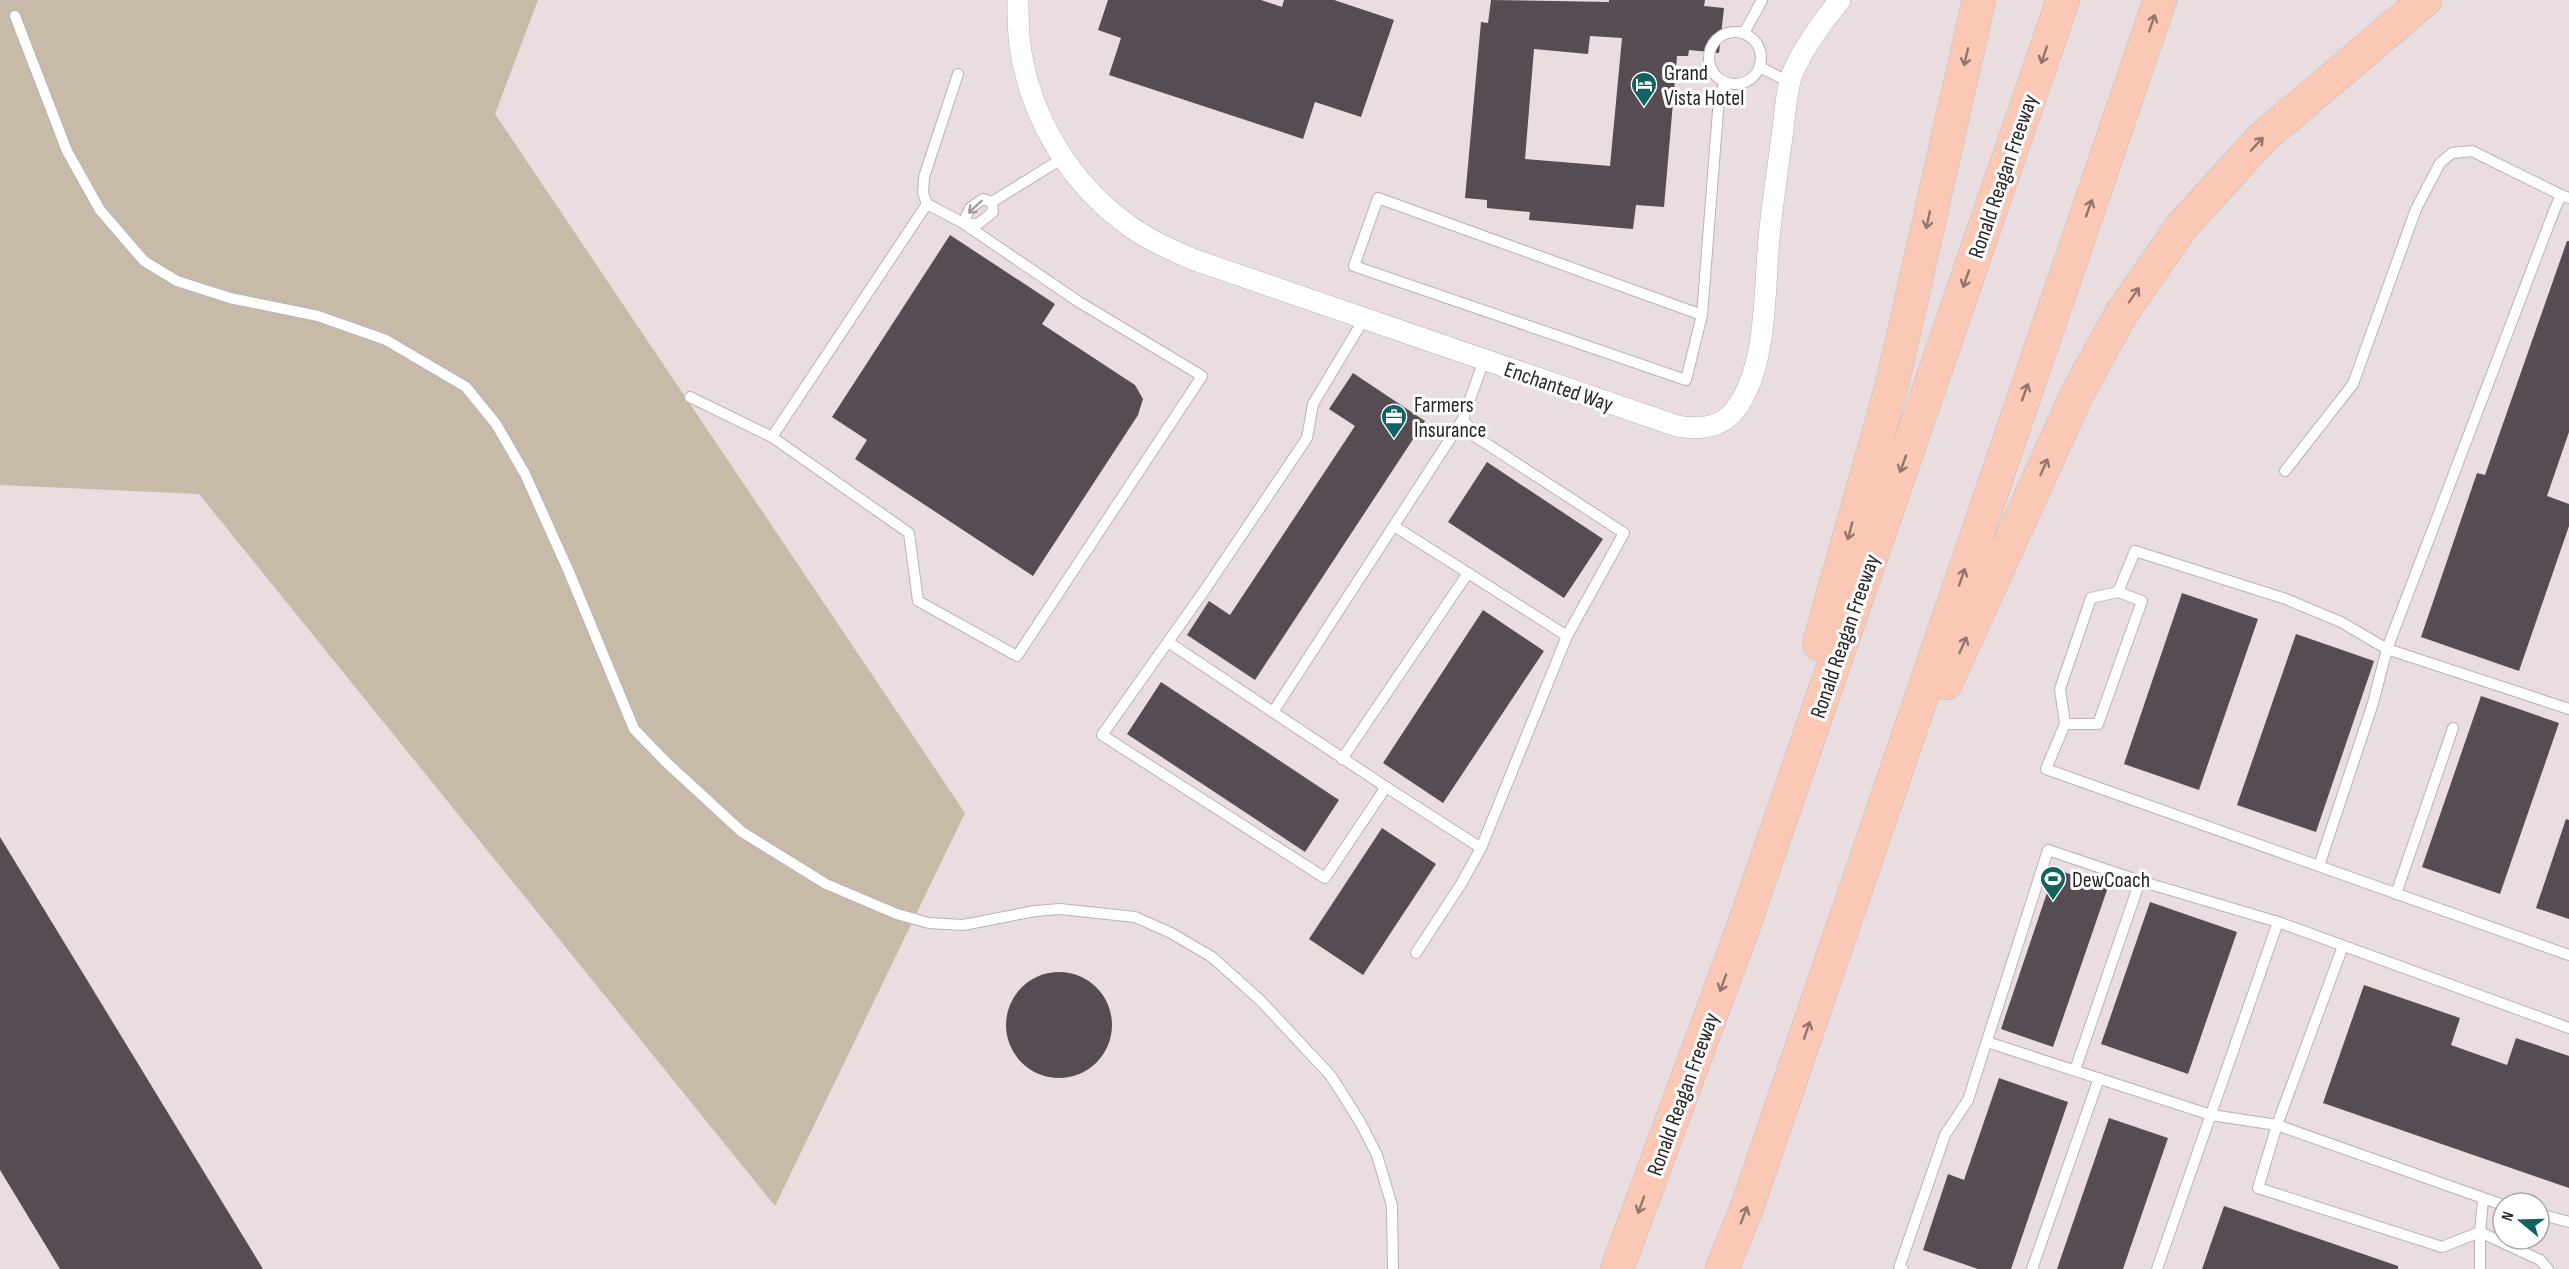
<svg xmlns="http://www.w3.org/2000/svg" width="2569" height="1269" font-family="'Sofia Sans Condensed',sans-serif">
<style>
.green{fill:#c8baa8}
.building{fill:#554d53;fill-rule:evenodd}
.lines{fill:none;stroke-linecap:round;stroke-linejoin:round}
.lane-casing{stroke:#bdb1b3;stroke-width:12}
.street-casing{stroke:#bdb1b3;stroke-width:22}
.highway-casing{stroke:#bfbebe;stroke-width:34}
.lane{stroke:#fff;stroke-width:10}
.street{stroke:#fff;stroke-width:21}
.highway{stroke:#fbc8b5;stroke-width:33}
.oneway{stroke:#92766e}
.oneway2{stroke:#9f9d9d}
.labels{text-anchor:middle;stroke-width:6;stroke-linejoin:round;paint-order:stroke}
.poi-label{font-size:22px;fill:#292526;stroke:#fff;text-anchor:start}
.street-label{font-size:22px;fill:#292526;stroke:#fff}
</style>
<rect width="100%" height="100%" fill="#e9dddf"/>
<!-- green -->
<path class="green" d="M 0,0 L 538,0 L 495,114 L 965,813 L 775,1206 L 199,494 L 0,485 Z"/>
<!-- building -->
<g class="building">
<path d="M 1108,0 L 1261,0 L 1282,7 L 1284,0 L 1334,0 L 1394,20 L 1361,117 L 1315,102 L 1303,139 L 1109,75 L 1121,38 L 1098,30 Z"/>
<path d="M 1491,0 L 1609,2 L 1609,0 L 1705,0 L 1704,6 L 1724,8 L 1719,53 L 1689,50 L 1688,56 L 1677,56 L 1664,207 L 1636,205 L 1633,229 L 1529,220 L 1530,212 L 1487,208 L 1487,200 L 1465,198 L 1481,22 L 1488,23 ZM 1590,36 L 1622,38 L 1610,166 L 1525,159 L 1534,49 L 1588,54 Z"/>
<path d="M 950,235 L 1055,304 L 1042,324 L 1135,385 L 1143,399 L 1138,415 L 1033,576 L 855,459 L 867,440 L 832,417 Z"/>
<path d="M 2567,241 L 2569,241 L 2569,432 L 2547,496 L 2569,504 L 2569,526 L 2519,671 L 2421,637 L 2477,473 L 2485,475 Z"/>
<path d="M 1353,373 L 1425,421 L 1255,680 L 1187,635 L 1209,601 L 1230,615 L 1355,426 L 1329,409 Z"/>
<path d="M 1487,462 L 1603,539 L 1564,598 L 1448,522 Z"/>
<path d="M 2182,593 L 2258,619 L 2199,790 L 2124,764 Z"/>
<path d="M 1483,610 L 1544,651 L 1443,803 L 1383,763 Z"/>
<path d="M 2296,634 L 2374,661 L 2316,832 L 2237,805 Z"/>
<path d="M 1161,682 L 1339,800 L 1305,852 L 1127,734 Z"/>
<path d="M 2481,696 L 2559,723 L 2500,894 L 2422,867 Z"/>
<path d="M 2566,819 L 2569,820 L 2569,919 L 2536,908 Z"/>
<path d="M 1382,828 L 1436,864 L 1363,975 L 1309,939 Z"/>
<path d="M 0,837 L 263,1269 L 60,1269 L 0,1170 Z"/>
<path d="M 2055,869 L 2108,887 L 2053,1047 L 2001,1029 Z"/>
<path d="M 2150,902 L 2237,932 L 2188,1074 L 2101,1044 Z"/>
<circle cx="1059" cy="1025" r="53"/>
<path d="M 2364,985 L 2460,1018 L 2451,1045 L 2507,1065 L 2516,1038 L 2569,1056 L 2569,1188 L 2323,1103 Z"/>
<path d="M 1999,1078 L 2068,1102 L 2011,1269 L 1978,1269 L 1923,1250 L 1948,1174 L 1964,1180 Z"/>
<path d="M 2109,1118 L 2168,1138 L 2123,1269 L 2057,1269 Z"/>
<path d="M 2224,1206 L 2398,1266 L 2398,1269 L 2202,1269 Z"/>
</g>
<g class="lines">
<defs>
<g id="lane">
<path d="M 15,16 L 67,151 L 100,210 L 144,261 L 177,281 L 230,298 L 318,316 L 386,340 L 466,387 L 496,424 L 525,474 L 569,572 L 634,729 L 666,762 L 742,832 L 826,884 L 897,914 L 929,923 L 963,925 L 1035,911 L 1060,909 L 1135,917 L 1171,933 L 1212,957 L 1261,1001 L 1331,1076 L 1360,1122 L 1377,1155 L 1392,1206 L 1393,1269"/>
<circle cx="1735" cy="58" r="26"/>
<path d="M 1744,33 L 1762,0"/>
<path d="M 1760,67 L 1789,82"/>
<path d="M 927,204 L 923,193 L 924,177 L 958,74"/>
<path d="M 963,223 L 1079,302 L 1202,376 L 1017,656 L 918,601 L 909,533 L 772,437 L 927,204 L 963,223 L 978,224 L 993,212 L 992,202"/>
<path d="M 963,223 L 970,208 L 983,199 L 992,202 L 1063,158"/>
<path d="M 1702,315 L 1686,380 L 1354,266 L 1378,198 L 1702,315 L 1719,98 L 1725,82"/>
<path d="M 1364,319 L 1313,404 L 1307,438 L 1204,591 L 1102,735 L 1325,878 L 1386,787 L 1481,848 L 1567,636 L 1624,533 L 1476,437 L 1463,419 L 1484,360"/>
<path d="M 690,397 L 772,437"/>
<path d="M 2285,471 L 2353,384 L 2416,209 L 2440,163 L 2452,153 L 2472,151 L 2561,195"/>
<path d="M 1394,526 L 1567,636"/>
<path d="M 2118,592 L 2135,551 L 2286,599 L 2341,622 L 2387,649 L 2569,709"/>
<path d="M 1168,642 L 1273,712 L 1463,419"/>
<path d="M 1273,712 L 1386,787"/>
<path d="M 2065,724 L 2098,724 L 2142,601 L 2118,592 L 2091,598 L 2060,689 L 2065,724 L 2046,769 L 2569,955"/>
<path d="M 1342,759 L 1468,573"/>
<path d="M 2319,866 L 2373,703 L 2387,649 L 2554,211 L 2561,195 L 2569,198"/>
<path d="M 2396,894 L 2453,728"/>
<path d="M 2278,922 L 2569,1028"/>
<path d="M 2343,946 L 2277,1125 L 2258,1188 L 2442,1247 L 2480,1232 L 2483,1200"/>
<path d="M 1416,953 L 1461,884 L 1481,848"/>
<path d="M 1987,1042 L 2211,1115 L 2277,1125 L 2503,1205"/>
<path d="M 2075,1070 L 2140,881"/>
<path d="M 2539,1214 L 2569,1222"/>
<path d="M 1903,1269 L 1899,1268 L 1945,1135 L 1968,1100 L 2048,850 L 2140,881 L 2278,922 L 2157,1269"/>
<path d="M 2032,1269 L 2099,1078"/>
<path d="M 2480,1269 L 2480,1232 L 2540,1260 L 2548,1269"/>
</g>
<path id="street" d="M 1018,0 C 1018,15 1018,31 1020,46 C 1030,117 1070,183 1128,225 C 1148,240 1170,249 1192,259 L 1677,426 C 1698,430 1721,428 1735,410 C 1768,367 1764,290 1769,238 C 1772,207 1777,175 1781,144 C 1784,124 1785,104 1789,85 C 1794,60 1824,19 1840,0"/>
<g id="highway">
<path d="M 1819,644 L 1892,385 L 1979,0"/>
<path d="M 1946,683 L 2077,394 L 2121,314 L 2182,226 L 2262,138 L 2425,0"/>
<path d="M 1617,1269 L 1743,928 L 2063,0"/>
<path d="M 1722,1269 L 1746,1210 L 2160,0"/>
</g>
</defs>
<!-- lane casing -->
<use href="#lane" class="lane-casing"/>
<!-- street casing -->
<use href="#street" class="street-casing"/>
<!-- highway casing -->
<use href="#highway" class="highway-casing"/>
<!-- lane -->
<use href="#lane" class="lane"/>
<!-- street -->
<use href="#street" class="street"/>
<!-- highway -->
<use href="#highway" class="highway"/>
</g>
<!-- one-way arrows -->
<defs><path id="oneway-shaft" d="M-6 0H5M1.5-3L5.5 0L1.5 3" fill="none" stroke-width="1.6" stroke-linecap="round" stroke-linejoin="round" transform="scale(1.5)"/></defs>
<g class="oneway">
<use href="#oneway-shaft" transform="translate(2152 23) rotate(-71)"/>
<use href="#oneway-shaft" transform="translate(2044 55) rotate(109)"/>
<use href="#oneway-shaft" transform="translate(1966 57) rotate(103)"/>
<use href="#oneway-shaft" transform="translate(2257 144) rotate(-47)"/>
<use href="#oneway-shaft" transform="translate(2089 208) rotate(-71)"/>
<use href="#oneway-shaft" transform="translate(1928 220) rotate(102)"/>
<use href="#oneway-shaft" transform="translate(1966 279) rotate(109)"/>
<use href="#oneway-shaft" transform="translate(2134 295) rotate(-55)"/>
<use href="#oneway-shaft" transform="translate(2025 392) rotate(-71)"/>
<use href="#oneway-shaft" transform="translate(1903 464) rotate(109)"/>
<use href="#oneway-shaft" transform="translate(2044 467) rotate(-66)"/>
<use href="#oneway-shaft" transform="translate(1850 531) rotate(105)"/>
<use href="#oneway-shaft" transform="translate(1962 577) rotate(-71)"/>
<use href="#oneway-shaft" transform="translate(1963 645) rotate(-66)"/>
<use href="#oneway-shaft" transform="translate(1723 983) rotate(110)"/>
<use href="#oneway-shaft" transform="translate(1807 1030) rotate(-71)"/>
<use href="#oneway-shaft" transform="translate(1641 1205) rotate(110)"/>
<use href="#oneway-shaft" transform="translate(1744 1215) rotate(-69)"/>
</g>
<use class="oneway2" href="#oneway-shaft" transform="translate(975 207) rotate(137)"/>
<!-- icons -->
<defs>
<symbol id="hotel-pin" viewBox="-11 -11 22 30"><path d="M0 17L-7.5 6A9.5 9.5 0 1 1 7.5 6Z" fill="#116261" stroke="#fff"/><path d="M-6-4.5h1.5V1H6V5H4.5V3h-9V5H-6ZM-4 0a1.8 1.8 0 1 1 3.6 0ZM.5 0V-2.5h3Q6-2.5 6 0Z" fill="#fff"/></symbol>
<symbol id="office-pin" viewBox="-11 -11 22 30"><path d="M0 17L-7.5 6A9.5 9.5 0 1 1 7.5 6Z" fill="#116261" stroke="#fff"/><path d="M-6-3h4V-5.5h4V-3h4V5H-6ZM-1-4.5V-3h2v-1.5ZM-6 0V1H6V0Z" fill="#fff"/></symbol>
<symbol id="stadium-pin" viewBox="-11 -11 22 30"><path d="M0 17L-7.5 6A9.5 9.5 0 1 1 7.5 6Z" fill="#116261" stroke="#fff"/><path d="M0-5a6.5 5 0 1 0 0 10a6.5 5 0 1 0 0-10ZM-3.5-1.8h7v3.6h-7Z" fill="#fff"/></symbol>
</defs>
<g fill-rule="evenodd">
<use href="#hotel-pin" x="1629" y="70" width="30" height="40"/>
<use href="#office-pin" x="1379" y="402" width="30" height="40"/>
<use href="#stadium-pin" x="2038" y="864" width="30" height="40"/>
</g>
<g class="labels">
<!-- poi labels -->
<g class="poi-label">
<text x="1664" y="80">Grand<tspan x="1664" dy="25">Vista Hotel</tspan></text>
<text x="1414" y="412">Farmers<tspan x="1414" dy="25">Insurance</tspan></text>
<text x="2072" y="887">DewCoach</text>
</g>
<!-- street labels -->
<g class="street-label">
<text transform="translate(2002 176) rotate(-71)" y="8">Ronald Reagan Freeway</text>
<text transform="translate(1559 386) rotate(19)" y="8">Enchanted Way</text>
<text transform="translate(1844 636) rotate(-71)" y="8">Ronald Reagan Freeway</text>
<text transform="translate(1682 1094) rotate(-70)" y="8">Ronald Reagan Freeway</text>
</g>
</g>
<!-- north arrow -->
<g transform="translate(2521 1221) rotate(289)"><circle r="28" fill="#ffffff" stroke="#a9a8a8" stroke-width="1.5"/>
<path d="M0-4.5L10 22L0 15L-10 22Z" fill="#116261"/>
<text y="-9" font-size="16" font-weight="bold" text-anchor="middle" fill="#292526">N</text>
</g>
</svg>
